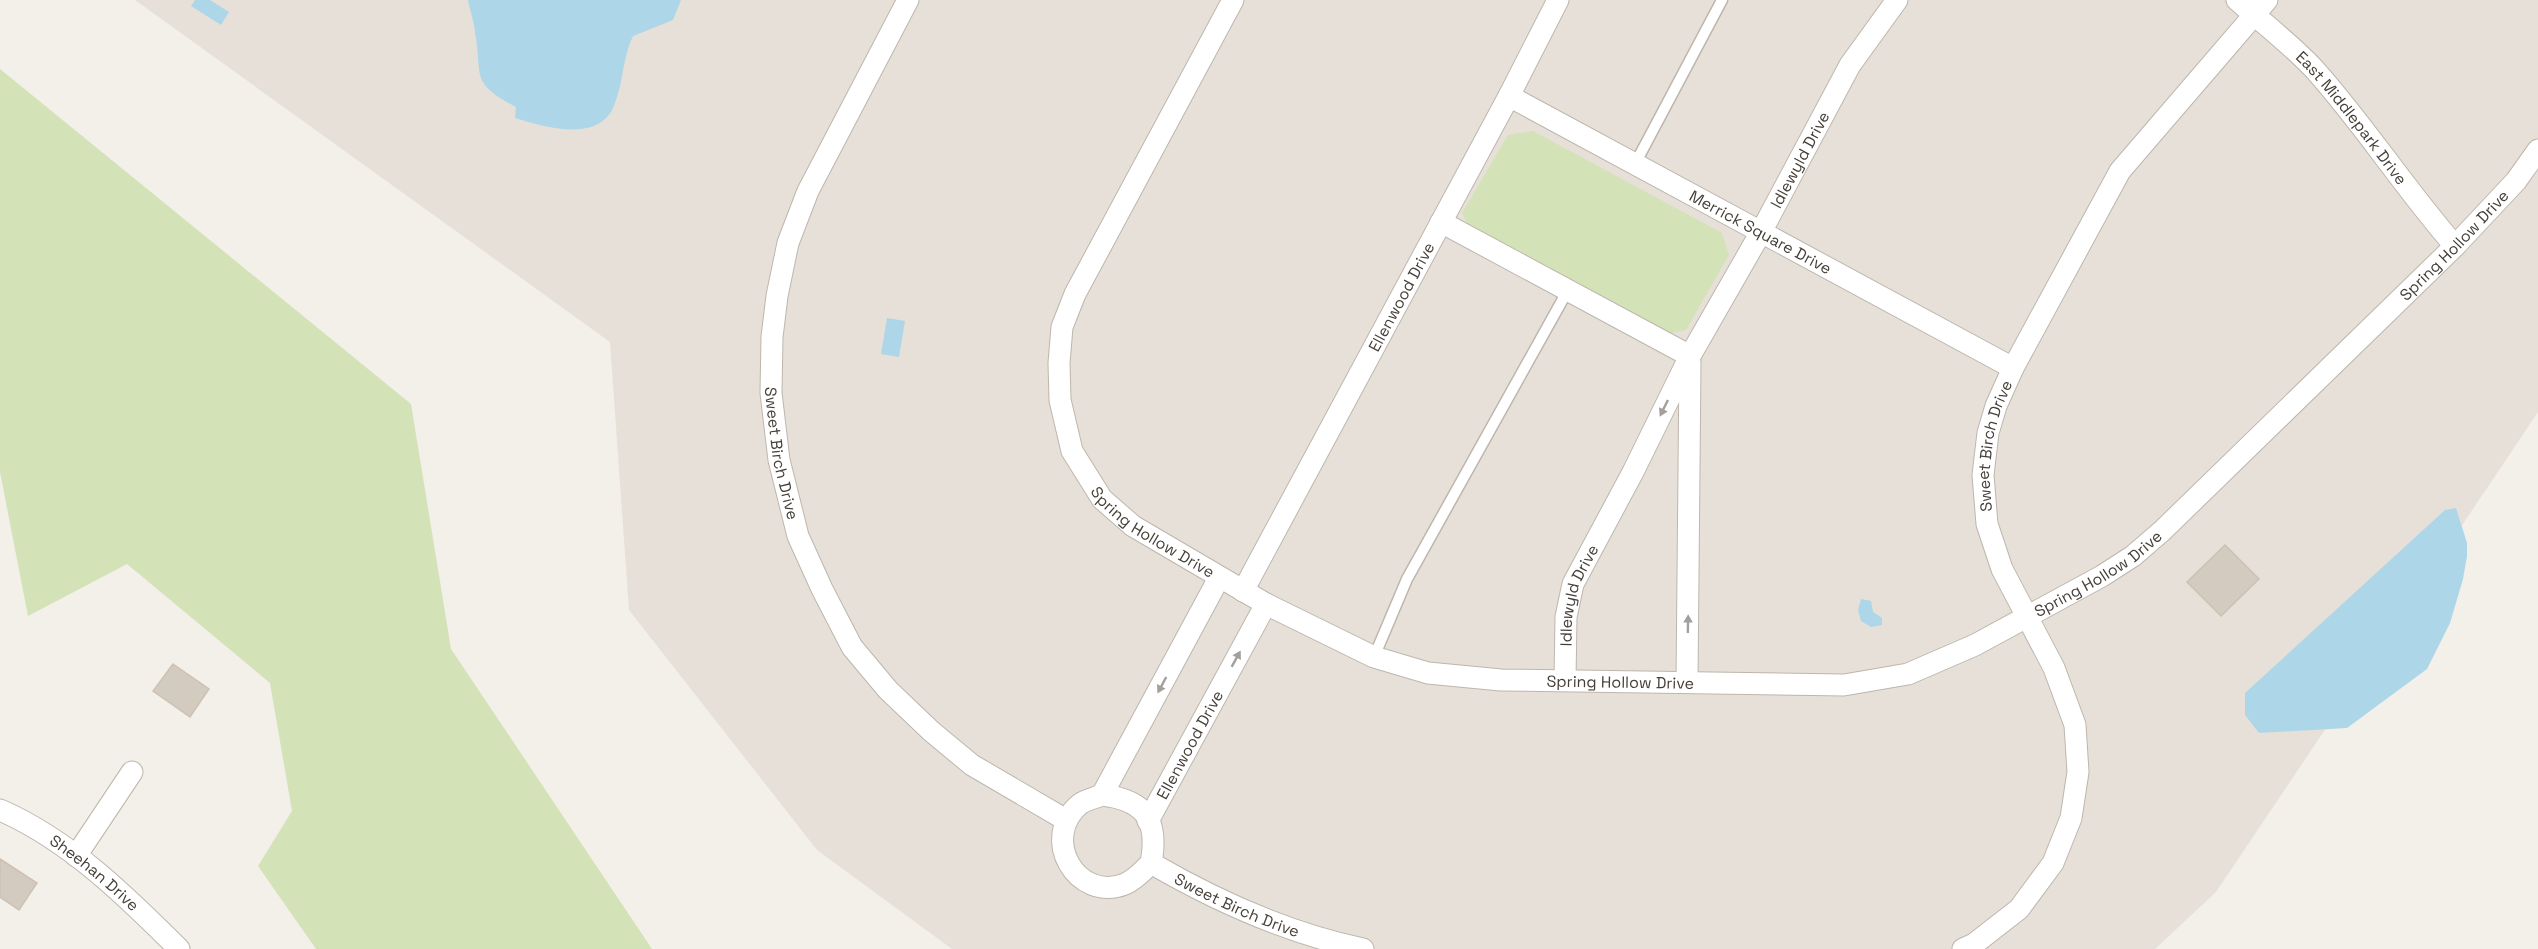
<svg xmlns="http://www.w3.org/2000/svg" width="2538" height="949" font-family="'Space Grotesk',sans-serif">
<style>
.residential{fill:#e6e0d8}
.green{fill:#d3e2b7}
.water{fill:#add6e8}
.building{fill:#d3cac0;stroke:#cdc1b4;stroke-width:1.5}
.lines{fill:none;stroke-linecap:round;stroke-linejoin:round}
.service-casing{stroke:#bdb6ad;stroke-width:13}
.minor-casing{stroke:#bdb6ad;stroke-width:23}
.service{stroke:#fff;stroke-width:10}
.minor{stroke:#fff;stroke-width:21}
.oneway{fill:#a29f9c}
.labels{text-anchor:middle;stroke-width:5;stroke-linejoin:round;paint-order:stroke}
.street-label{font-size:16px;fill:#453f38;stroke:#fff}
</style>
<rect width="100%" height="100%" fill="#f3efe9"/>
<!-- residential -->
<path class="residential" d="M 135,0 L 2538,0 L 2538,412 L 2216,892 L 2155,949 L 952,949 L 817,850 L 629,610 L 610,342 Z"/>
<!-- green -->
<g class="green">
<path d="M 0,69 L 411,404 L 451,649 L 652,949 L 316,949 L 258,866 L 292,811 L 270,683 L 127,564 L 28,616 L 0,472 Z"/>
<path d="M 1533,131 L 1722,233 L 1729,255 L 1686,330 L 1666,334 L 1472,234 L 1462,213 L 1508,135 Z"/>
</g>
<!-- water -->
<g class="water">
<path d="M 195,0 L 210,0 L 229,12 L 221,25 L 191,6 Z"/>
<path d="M 468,0 L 681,0 L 673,20 L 633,36 C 625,53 624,68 620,86 C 618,93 615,105 611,112 C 592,142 541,126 515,118 L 516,107 C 469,82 483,77 475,32 C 474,21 470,11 468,0 Z"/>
<path d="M 887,318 L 905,321 L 899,357 L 881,354 Z"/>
<path d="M 2456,508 L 2467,543 L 2467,556 L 2463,579 L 2450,623 L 2427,669 L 2347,728 L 2259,733 L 2245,715 L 2245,693 L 2445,510 Z"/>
<path d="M 1861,599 L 1871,601 L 1873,612 L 1882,618 L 1882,625 L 1871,627 L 1861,621 L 1858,610 Z"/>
</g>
<!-- building -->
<g class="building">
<path d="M 2225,545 L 2259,579 L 2221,616 L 2187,582 Z"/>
<path d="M 173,664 L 209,689 L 190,717 L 153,691 Z"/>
<path d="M 0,859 L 37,883 L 19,910 L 0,897 Z"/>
</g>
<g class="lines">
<defs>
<g id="service">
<path d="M 1635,164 L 1722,0"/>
<path d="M 1374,657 L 1407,579 L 1568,290"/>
</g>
<g id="minor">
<path id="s1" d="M 908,0 L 808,191 L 788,243 L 777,296 L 772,337 L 771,393 L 779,460 L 798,536 L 822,589 L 852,647 L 888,690 L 931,731 L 972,765 L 1066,820"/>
<path id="s2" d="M 1233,0 L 1075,294 L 1062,327 L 1059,363 L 1060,400 L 1072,451 L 1102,499 L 1133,526 L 1266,604 L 1374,657 L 1428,673 L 1501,680 L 1844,685 L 1908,674 L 1975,645 L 2102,576 L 2133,556 L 2162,531 L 2455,246 L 2516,181 L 2538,150"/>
<path id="s3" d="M 2237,0 C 2263,23 2292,45 2315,70 C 2365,126 2405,189 2455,246"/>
<path id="s4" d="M 1509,96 L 2013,368"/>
<path d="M 1441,222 L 1690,356"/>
<path id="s5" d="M 1243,591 L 1509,96 L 1558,0"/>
<path id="s6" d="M 1565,680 L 1566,617 L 1573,584 L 1633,472 L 1690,356 L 1761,232 L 1850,65 L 1897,0"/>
<path d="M 1687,682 L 1690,362"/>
<path d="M 1102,795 C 1145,800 1159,820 1151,863 C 1144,870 1135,880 1125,884 C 1077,903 1039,838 1080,804 C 1085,800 1095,798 1102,795 Z"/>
<path d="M 1102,795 L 1219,578"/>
<path id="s7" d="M 0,810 C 69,840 126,896 179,949"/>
<path id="s8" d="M 1148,821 L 1266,604"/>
<path d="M 76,856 L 132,772"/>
<path id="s9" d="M 1151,863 C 1218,902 1287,933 1363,949"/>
<path id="s10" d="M 1963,949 L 1974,944 L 2019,909 L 2053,863 L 2071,818 L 2078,772 L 2075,725 L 2054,668 L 2002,569 L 1987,524 L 1983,475 L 1988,433 L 1996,406 L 2013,368 L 2120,171 L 2267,0"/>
</g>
</defs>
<!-- service casing -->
<use href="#service" class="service-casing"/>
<!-- minor casing -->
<use href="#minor" class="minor-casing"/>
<!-- service -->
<use href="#service" class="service"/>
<!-- minor -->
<use href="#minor" class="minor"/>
</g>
<!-- one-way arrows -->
<defs><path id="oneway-solid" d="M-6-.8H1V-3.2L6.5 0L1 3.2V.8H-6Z" transform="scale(1.5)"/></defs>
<g class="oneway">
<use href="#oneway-solid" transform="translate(1664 408) rotate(116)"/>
<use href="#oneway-solid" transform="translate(1688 624) rotate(-89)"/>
<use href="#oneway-solid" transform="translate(1236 659) rotate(-61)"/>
<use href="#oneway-solid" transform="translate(1162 685) rotate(118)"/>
</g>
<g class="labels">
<!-- street labels -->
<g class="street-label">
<text dy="6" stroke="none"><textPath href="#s3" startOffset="165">East Middlepark Drive</textPath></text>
<text dy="6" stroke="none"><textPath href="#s6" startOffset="578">Idlewyld Drive</textPath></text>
<text dy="6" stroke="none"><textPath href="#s4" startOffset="286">Merrick Square Drive</textPath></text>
<text dy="6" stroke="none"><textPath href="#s2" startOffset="2106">Spring Hollow Drive</textPath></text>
<text dy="6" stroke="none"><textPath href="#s5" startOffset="334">Ellenwood Drive</textPath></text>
<text dy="6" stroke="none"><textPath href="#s10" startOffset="568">Sweet Birch Drive</textPath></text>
<text dy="6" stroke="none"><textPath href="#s1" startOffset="484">Sweet Birch Drive</textPath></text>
<text dy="6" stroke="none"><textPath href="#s2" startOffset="612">Spring Hollow Drive</textPath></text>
<text dy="6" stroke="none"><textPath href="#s2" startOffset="1620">Spring Hollow Drive</textPath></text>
<text dy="6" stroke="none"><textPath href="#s6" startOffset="87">Idlewyld Drive</textPath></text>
<text dy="6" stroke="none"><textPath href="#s2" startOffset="1116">Spring Hollow Drive</textPath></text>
<text dy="6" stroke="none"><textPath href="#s8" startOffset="87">Ellenwood Drive</textPath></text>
<text dy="6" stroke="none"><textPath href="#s7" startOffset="114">Sheehan Drive</textPath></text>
<text dy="6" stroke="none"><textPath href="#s9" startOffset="96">Sweet Birch Drive</textPath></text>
</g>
</g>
</svg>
